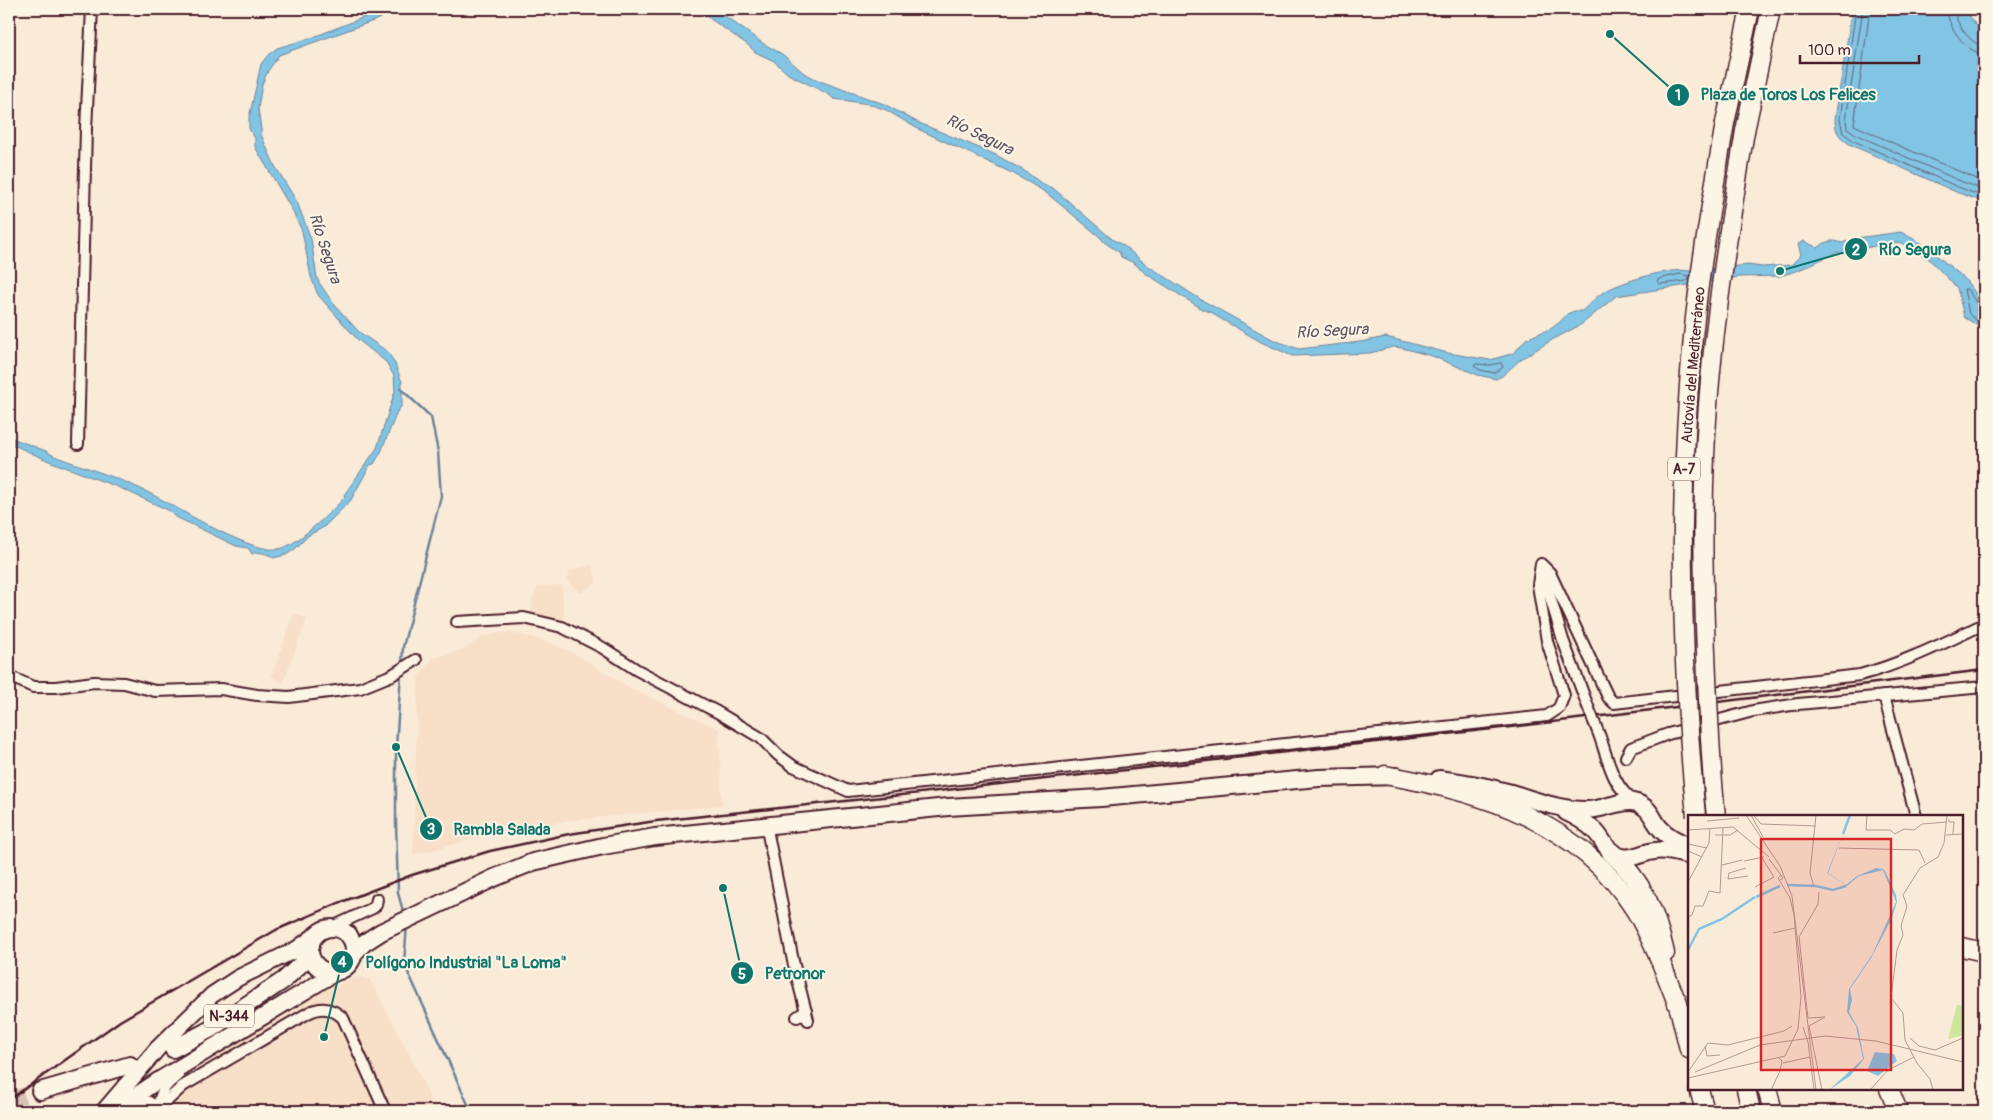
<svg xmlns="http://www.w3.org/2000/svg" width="1993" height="1120" font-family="Pangolin,sans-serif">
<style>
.built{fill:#f8dfc8}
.water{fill:#82c4e3;stroke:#6c8299}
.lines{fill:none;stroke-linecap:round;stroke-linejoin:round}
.shore{stroke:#606175;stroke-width:1}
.stream{stroke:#6c8299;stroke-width:2.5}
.trunk-tunnel{stroke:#d7c2b5;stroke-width:16;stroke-dasharray:16 8;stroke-linecap:butt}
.minor-casing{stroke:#4a1f2b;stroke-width:14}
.primary-casing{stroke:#4a1f2b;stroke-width:19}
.trunk-casing{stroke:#4a1f2b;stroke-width:20}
.motorway-casing{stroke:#4a1f2b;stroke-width:21}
.minor{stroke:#fcf5e5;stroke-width:10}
.primary{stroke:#fcf5e5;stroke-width:15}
.trunk{stroke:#fcf5e5;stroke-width:16}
.motorway{stroke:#fcf5e5;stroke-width:18}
.rail{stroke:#4a1f2b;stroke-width:2.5}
.minor-bridge-casing{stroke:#4a1f2b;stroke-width:14;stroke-linecap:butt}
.motorway-bridge-casing{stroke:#4a1f2b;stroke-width:21;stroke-linecap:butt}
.minor-bridge{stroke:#fcf5e5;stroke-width:10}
.motorway-bridge{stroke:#fcf5e5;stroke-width:18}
.labels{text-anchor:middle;stroke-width:4;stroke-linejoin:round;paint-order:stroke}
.shield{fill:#fcf5e5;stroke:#7f5f63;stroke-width:1}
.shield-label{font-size:14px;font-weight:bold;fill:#4a1f2b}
.street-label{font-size:15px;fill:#4a1f2b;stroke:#fcf5e5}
.water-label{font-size:16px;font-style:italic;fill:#5b5162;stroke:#fcf5e5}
.inset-river{fill:none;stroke:#82c4e3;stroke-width:2.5}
.inset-road{fill:none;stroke:#b49993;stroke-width:1}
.view{fill:#d62828;fill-opacity:0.15;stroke:#d62828;stroke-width:2.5}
.inset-edge{fill:none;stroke:#4a1f2b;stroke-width:2.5}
.leader{fill:none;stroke:#0f766e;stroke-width:2}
.callout-dot{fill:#0f766e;stroke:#fcf5e5;stroke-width:2}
.mark-label{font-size:15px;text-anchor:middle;font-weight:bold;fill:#fff}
.callout-label{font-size:16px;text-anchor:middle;font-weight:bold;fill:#0f766e;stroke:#fcf5e5;stroke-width:4;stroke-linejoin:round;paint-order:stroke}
</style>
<rect width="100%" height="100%" fill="#faebd8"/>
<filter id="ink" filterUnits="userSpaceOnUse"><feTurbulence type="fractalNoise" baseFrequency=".02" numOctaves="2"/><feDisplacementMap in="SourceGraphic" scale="10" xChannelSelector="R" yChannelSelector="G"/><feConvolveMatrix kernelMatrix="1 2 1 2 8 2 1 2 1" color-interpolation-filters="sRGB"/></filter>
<g filter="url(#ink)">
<!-- built -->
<g class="built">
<path d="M 592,565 L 597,582 L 580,593 L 566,580 L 569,577 L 568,571 Z"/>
<path d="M 562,585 L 565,624 L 531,613 L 532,599 L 538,586 Z"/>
<path d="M 294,613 L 307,619 L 283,683 L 271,677 Z"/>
<path d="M 508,632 L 539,639 L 569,650 L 630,688 L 719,729 L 722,805 L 565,821 L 478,838 L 413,855 L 418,677 L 433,658 L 465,649 L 483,636 Z"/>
<path d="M 356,977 L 370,979 L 422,1079 L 435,1111 L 143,1111 L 192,1073 L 305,999 Z"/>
</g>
<!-- water -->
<g class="water">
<path d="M 385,9 L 398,9 L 376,20 L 279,55 L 268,71 L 262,84 L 258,108 L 262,137 L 275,166 L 297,202 L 311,239 L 317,278 L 320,284 L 333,303 L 359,332 L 388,352 L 395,364 L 402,382 L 402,405 L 397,412 L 381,452 L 374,464 L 370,465 L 351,500 L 324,527 L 309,535 L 295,549 L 286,555 L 273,558 C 268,553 258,551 252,554 L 248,548 L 236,546 L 176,517 L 170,511 L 120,488 L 49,461 L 9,443 L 9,437 L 46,451 L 54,456 C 86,468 121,478 151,494 C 178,507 255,558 283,548 C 301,541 332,511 345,497 L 344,495 L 377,448 L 395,391 L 394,376 L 386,362 L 357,339 L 318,295 L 311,277 L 302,231 L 292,210 L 255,147 L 255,138 L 249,129 L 249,118 L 261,64 L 268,55 L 277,48 L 311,38 Z"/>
<path d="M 696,9 L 715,9 L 764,44 L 782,54 L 804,73 L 820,81 L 884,104 L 917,122 L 996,155 L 1026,172 L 1044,185 L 1053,188 L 1112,239 L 1124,246 L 1147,265 L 1200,299 L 1254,329 L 1274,340 L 1299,349 L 1360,342 L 1386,337 L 1448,353 L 1490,360 L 1514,353 L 1526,339 L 1552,328 L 1560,322 L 1567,314 L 1574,311 L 1582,311 C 1589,305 1595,298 1602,293 C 1619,282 1671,267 1689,271 L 1748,265 L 1762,267 L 1791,265 L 1801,255 L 1798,244 L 1804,241 L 1818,248 C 1826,241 1831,239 1842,243 L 1856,238 L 1901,232 L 1923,244 L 1964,278 L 1984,304 L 1984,334 L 1975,324 L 1964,317 L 1957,288 L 1928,258 L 1902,243 L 1879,245 L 1844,253 L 1835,253 L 1799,270 L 1780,276 L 1740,277 L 1616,296 L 1582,324 L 1552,340 L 1521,359 L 1502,376 L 1496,379 L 1478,375 L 1432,356 L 1402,348 L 1393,347 L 1370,353 L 1292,356 L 1261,342 L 1216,316 L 1213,313 L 1202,309 L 1145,273 L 1134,263 L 1121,257 L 1120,253 L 1104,242 L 1100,237 L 1045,192 L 1014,174 L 918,129 L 886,110 L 869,104 L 834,99 L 828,94 L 788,74 L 774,61 L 755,52 L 748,45 Z"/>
<path d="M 1852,9 L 1965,9 L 1984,37 L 1984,202 L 1956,192 L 1851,145 C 1840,138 1835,133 1835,119 Z"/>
</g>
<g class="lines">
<!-- shore -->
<g class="shore">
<path d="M 1856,9 L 1840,119 L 1843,133 L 1854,141 L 1958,187 L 1984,197"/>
<path d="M 1863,9 L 1846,119 L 1847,128 L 1857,135 L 1960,181 L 1984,190"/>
<path d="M 1870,9 L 1854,125 L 1902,147 L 1984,182"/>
<path d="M 1947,9 C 1947,26 1966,53 1984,54"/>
<path d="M 1954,9 C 1955,22 1970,45 1984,46"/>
<path d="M 1690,279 L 1686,281 L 1660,284 L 1657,281 L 1659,279 L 1680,274 L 1688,276 L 1690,279"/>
<path d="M 1984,306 L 1978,305 L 1967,289 L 1964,289 L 1969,314 L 1984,327"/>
<path d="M 1501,363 L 1503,367 L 1495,373 L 1480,370 L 1474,366 L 1476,364 L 1490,365 Z"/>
</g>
<!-- stream -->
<g class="stream">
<path d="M 400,388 L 431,417 L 438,452 L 441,496 L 403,647 L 402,666"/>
<path d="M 401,674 L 396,747 L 396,823 L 398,893 L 404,915"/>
<path d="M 407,925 L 404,963 L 471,1111"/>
</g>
<!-- trunk-tunnel -->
<path class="trunk-tunnel" d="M 9,1100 L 40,1091"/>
<defs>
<g id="minor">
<path d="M 78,444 L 86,129 L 92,9"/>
<path d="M 1542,570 L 1563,640 L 1587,704"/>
<path d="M 457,622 L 524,618 L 562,627 L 603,648 L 637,670 L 717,712 L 761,738 L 778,755 L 793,766 L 848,791 L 1547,716 L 1559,708 L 1564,695 L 1547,641 L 1538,585 L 1541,564 L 1550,573 L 1608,697 L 1614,703 L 1860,675 C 1904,663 1944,643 1984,624"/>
<path d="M 9,676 L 33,687 L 56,687 L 94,682 L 124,683 L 155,691 L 221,689 L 257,695 L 289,697 L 360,688 L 392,675 L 416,660"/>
<path d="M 1884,696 L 1916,816"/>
<path d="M 1600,737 C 1608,760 1613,787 1634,801"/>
<path d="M 1626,757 L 1631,748 L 1668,734 L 1753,711 L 1798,704 L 1984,687"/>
<path d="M 766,824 L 793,961 L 808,1020"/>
<path d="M 330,928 L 373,908 L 376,905 L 377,899"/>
<path d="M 797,1017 L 806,1011"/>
<path d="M 130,1101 C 143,1098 149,1100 158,1109"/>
<path d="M 158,1108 C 160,1093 165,1084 178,1076"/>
<path d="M 158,1109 L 183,1086 L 308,1013 C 322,1006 332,1008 343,1018 L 385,1111"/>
</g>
<g id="primary">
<path d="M 345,933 L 349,934"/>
<path d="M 104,1111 L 158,1048 L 212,995 L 238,978 L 297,949 L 316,935"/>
<path d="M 113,1111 L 159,1080 L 338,971"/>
</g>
<g id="trunk">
<path d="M 1439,779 C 1462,782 1485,786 1507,792 C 1533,799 1558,810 1585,810 C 1602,811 1622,798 1637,803 C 1651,808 1652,819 1660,828 C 1667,837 1679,842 1689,846"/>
<path d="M 1566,812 C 1577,817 1587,823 1595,831 C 1603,839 1606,851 1618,856 C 1632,861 1642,852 1655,851 C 1666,849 1678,853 1689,856"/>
<circle cx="332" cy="950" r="22"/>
<path d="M 353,954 L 364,943 L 381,932 L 494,878 L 533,862 L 603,846 L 655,837 L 948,807 L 1101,798 L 1319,778 L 1397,776"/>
<path d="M 173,1049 L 209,1030 L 284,980 L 301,964 L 311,946"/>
<path d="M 40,1091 L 130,1065"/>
</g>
<g id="motorway">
<path d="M 1725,123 L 1750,9"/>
<path d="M 1745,131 L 1771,9"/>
<path d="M 1385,775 C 1483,792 1579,821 1635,910 C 1654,942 1667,977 1680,1011"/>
<path d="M 1611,852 C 1643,882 1655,910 1665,953"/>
<path d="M 1962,947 L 1984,952"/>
<path d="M 1677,1000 L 1689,1049"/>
<path d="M 1699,1089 L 1705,1111"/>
<path d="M 1746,1089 L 1751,1111"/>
<path d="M 1767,1089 L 1773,1111"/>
<path d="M 1889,1089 L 1898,1111"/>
</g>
</defs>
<!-- minor casing -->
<use href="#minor" class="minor-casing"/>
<!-- primary casing -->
<use href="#primary" class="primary-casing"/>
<!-- trunk casing -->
<use href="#trunk" class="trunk-casing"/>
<!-- motorway casing -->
<use href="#motorway" class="motorway-casing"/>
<!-- minor -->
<use href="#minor" class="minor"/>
<!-- primary -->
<use href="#primary" class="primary"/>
<!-- trunk -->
<use href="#trunk" class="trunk"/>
<!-- motorway -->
<use href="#motorway" class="motorway"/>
<!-- rail -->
<path class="rail" d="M 9,1100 L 120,1021 L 276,930 L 339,903 L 412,875 L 490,851 L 569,834 L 656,821 L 911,794 L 1519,726 L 1984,670"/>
<defs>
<path id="minor-bridge" d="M 1587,704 L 1600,737"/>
<g id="motorway-bridge">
<path d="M 1696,816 C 1680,657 1678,496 1693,337 C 1700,265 1713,194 1725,123"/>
<path d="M 1716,816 C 1711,770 1709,723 1707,677 C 1703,586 1701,495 1708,405 C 1715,313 1730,222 1745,131"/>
</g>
</defs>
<!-- minor-bridge casing -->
<use href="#minor-bridge" class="minor-bridge-casing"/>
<!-- motorway-bridge casing -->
<use href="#motorway-bridge" class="motorway-bridge-casing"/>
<!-- minor-bridge -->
<use href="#minor-bridge" class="minor-bridge"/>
<!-- motorway-bridge -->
<use href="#motorway-bridge" class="motorway-bridge"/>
</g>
</g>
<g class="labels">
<!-- shield labels -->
<g class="shield">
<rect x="1668" y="457.5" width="32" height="23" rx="4"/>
<rect x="204" y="1004.5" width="50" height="23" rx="4"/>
</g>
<g class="shield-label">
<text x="1684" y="474">A-7</text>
<text x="229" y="1021">N-344</text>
</g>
<!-- street labels -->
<g class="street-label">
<text transform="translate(1693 365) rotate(-85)" y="5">Autovía del Mediterráneo</text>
</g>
<!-- water labels -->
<g class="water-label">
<text transform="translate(980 134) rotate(26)" y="6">Río Segura</text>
<text transform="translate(326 248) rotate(72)" y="6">Río Segura</text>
<text transform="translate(1332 330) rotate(-3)" y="6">Río Segura</text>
</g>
</g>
<!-- overview -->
<g transform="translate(1688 815)">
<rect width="275" height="275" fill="#faebd8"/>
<path d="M 269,190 L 275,191 L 275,220 L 260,224 Z" fill="#cde69c"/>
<path d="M 156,16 L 140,58 L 158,70 L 169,61 L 186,54 L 188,53 L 195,54 L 197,56 L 208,80 L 209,87 L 204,103 L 183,143 L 162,174 L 164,185 L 161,197 L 170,213 L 176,244 L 162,261 L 141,275 L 175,244 L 168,211 L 159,197 L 161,174 L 184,140 L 208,87 L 195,55 L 171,61 L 159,71 L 139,58 ZM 187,237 L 206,239 L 209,246 L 190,261 L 179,256 Z" fill="#82c4e3"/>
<path class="inset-river" d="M 155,19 L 162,0M 99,70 L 128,71 L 145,75 L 158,71M 68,82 L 92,71M 0,135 L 11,114 L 34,104 L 67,82"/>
<path class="inset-road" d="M 58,0 L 92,51 L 104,81 L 128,275M 63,0 L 75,22M 179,0 L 178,15 L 202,15 L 207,19 L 216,14 L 226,15 L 234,9 L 259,7M 66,1 L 73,9 L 128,11M 261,4 L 261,7 L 266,7 L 265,19M 19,6 L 51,3M 0,15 L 45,12 L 81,42M 27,20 L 42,20 L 50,15M 258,20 L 275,19M 0,29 L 19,33M 151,33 L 231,35 L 237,48M 0,36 L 14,42M 81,44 L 93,60M 56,46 L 76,42M 34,50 L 54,45M 58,53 L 41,58 L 40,64 L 60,61M 0,67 L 21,28 L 22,13M 67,72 L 86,62 L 74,43M 126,72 L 122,58 L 128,0M 131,77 L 130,89 L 111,122 L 120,203 L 137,202 L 121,211 L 134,275M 0,102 L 4,100 L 7,91 L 15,91 L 21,76 L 32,78 L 35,13M 85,118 L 107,113M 115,212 L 120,227 L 126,275M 222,223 L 231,231 L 247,235 L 275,223M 17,231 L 19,241 L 32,240M 90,242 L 94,246 L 92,256M 95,248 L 122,242M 0,257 L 20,228 L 40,230 L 96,216 L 104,211M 7,257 L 72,230 L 137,221 L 188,226 L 275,247M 0,263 L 97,241 L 110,214 L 113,182 L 106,100 L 102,83 L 90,63 L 93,60 L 95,63 L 92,65M 83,275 L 93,254M 182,275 L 200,255 L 226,242M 245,275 L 242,264 L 229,248 L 217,225 L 215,198 L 203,183 L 209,135 L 215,120 L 213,111 L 219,91 L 215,80 L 232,53 L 250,42 L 256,28 L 259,0"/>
<path class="view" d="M 73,24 L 203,24 L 203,255 L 73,255 Z"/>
<rect width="275" height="275" class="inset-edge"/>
</g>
<!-- callouts -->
<path class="leader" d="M1610 34L1678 95M1780 271L1856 249M396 747L431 829M324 1037L342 962M723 888L742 973"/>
<g class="callout-dot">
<circle cx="1610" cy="34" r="5"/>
<circle cx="1780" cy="271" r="5"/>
<circle cx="396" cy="747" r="5"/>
<circle cx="324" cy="1037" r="5"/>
<circle cx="723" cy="888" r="5"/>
<circle cx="1678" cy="95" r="12"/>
<circle cx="1856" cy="249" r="12"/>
<circle cx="431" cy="829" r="12"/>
<circle cx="342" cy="962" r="12"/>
<circle cx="742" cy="973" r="12"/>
</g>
<g class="mark-label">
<text x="1678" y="100">1</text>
<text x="1856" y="255">2</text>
<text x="431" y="834">3</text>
<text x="342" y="967">4</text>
<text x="742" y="979">5</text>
</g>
<g class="callout-label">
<text x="1788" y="100">Plaza de Toros Los Felices</text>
<text x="1915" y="255">Río Segura</text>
<text x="502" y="835">Rambla Salada</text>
<text x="466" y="968">Polígono Industrial "La Loma"</text>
<text x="795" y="979">Petronor</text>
</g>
<!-- margin -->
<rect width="1993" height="1120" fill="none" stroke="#fcf5e5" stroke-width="30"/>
<rect x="15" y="15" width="1963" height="1090" fill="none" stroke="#4a1f2b" stroke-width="2" filter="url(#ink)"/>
<!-- scale -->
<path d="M1800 55v8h119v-8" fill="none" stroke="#4a1f2b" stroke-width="2.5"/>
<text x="1808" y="55" font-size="15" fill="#4a1f2b" stroke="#fcf5e5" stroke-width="4" paint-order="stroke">100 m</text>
</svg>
